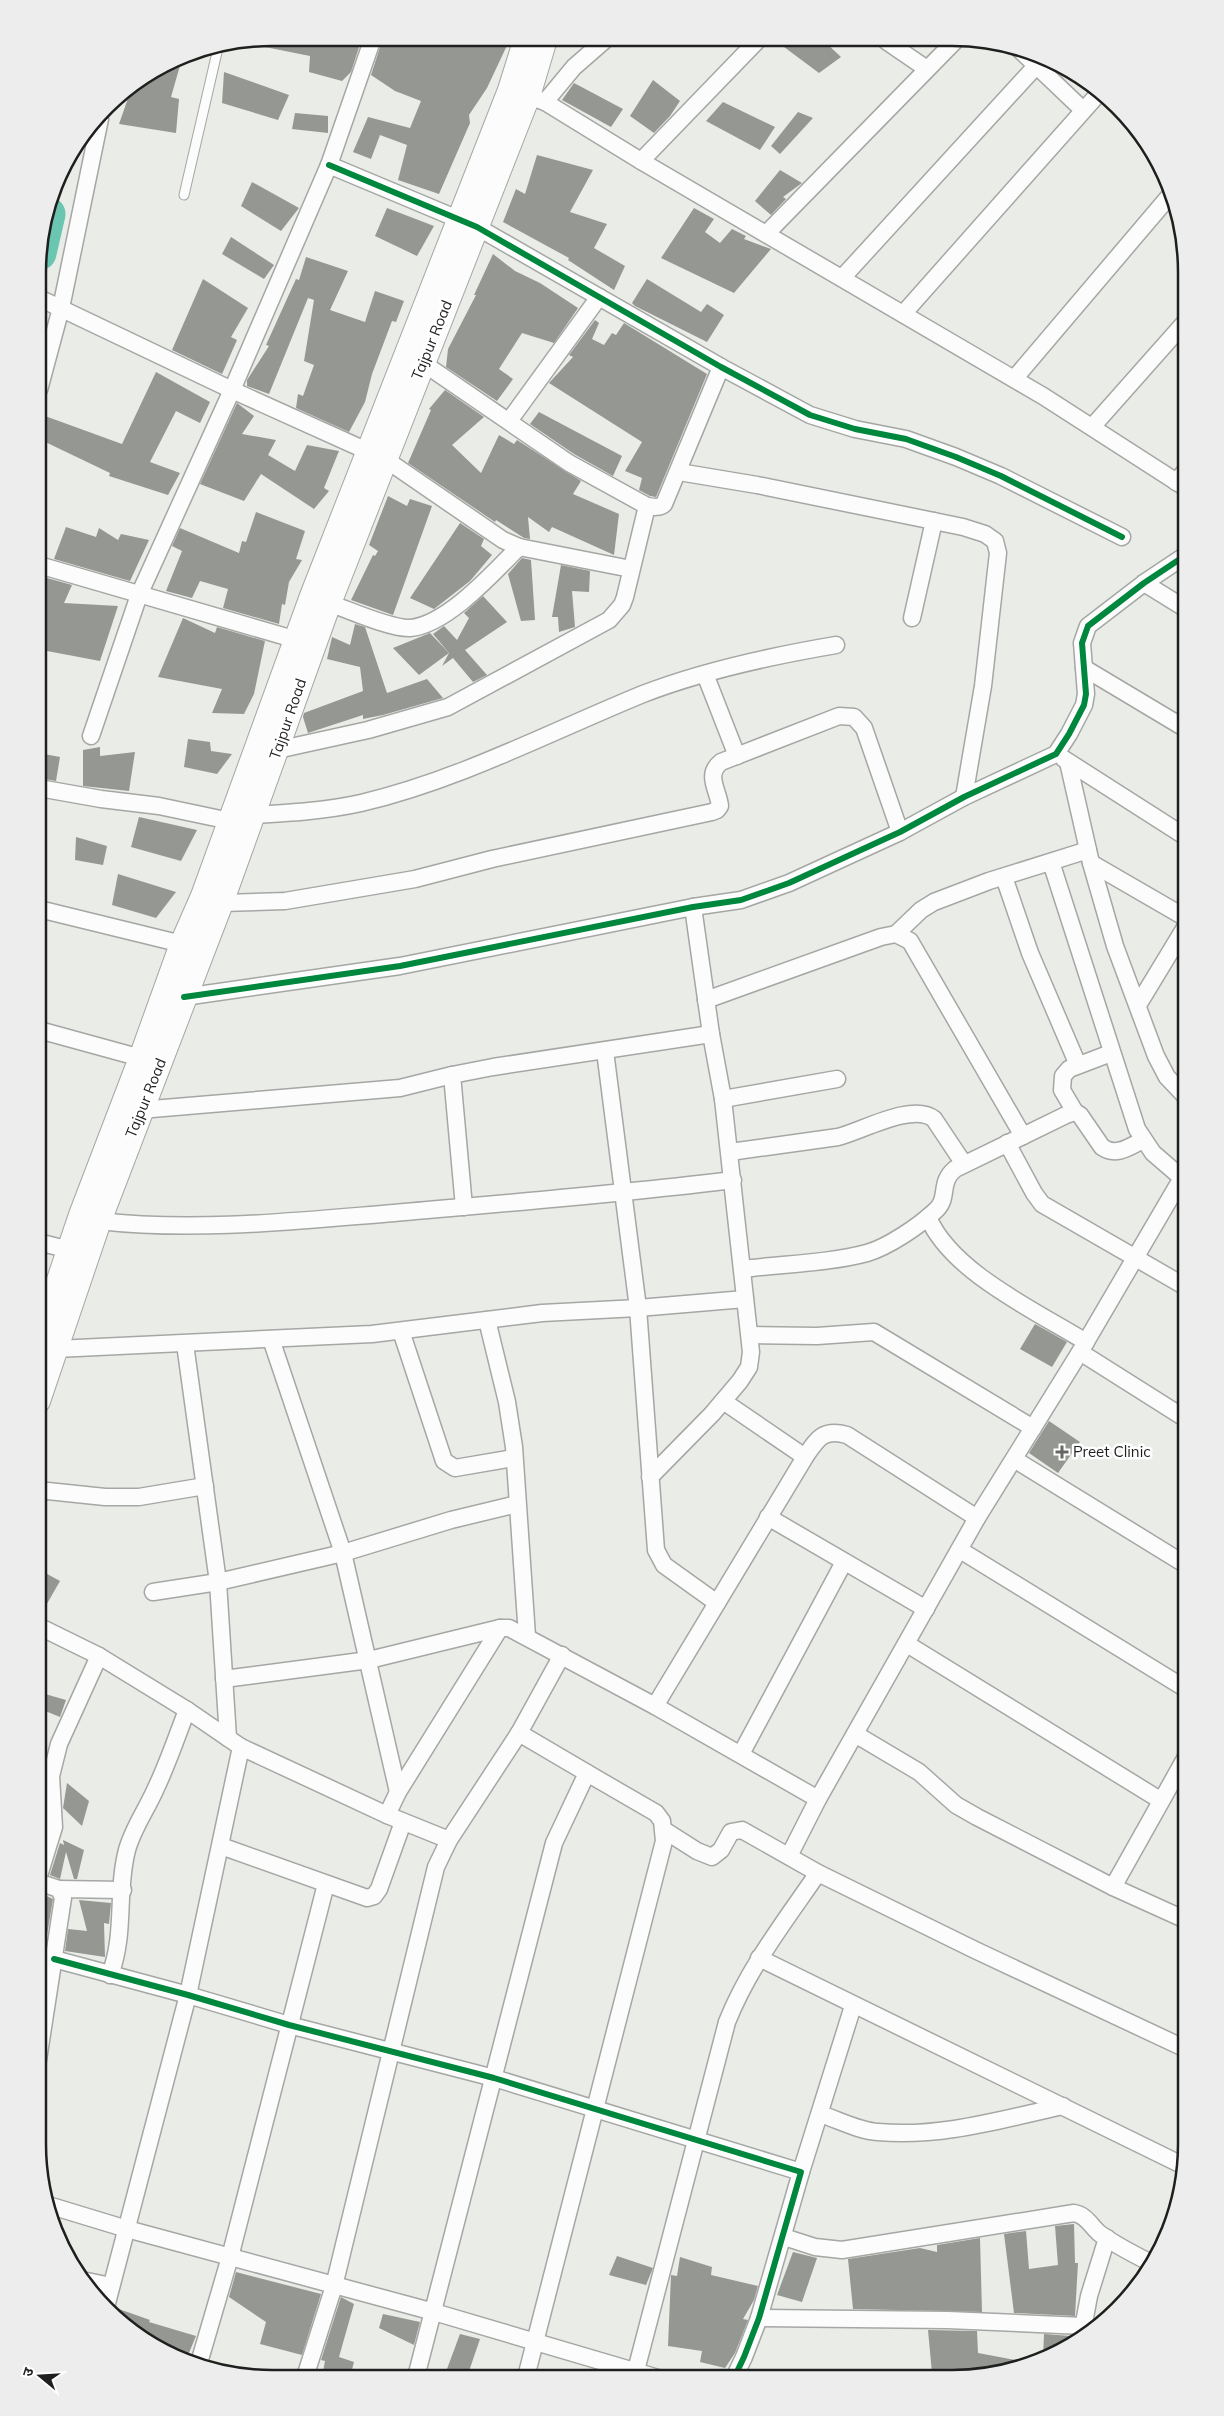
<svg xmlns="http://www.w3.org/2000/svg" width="1224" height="2416" font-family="Mulish,'Noto Sans Devanagari',sans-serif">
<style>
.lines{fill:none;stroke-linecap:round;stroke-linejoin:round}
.river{stroke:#6ac5b1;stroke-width:35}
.building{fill:#959793}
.lane-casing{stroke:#a5a7a4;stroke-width:11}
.street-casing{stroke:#a5a7a4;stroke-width:19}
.secondary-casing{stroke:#a5a7a4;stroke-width:26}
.lane{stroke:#fcfcfc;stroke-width:9}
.street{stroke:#fcfcfc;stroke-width:16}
.secondary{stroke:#fcfcfc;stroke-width:24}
.cycleway-casing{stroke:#fff;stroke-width:9}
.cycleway{stroke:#00873e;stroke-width:6}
.poi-dot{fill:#656764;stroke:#fff;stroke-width:2}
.labels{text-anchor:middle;stroke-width:5;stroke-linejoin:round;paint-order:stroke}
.street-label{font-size:15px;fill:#1e201d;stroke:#fff}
.poi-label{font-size:15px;fill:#1e201d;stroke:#fff;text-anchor:start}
.rim{fill:none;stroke:#1e201d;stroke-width:2.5}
</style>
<rect width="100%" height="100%" fill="#eaece8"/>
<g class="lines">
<!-- river -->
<path class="river" d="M 39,253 L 48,214"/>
</g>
<!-- building -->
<g class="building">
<path d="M 273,38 L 341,38 L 360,44 L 351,72 L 342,81 L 309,72 L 310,56 L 255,45 L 256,41 Z"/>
<path d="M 383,38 L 402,38 L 400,44 L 446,47 L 449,39 L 510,39 L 487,88 L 469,115 L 470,123 L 439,194 L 398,180 L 407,145 L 380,135 L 371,159 L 353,152 L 368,117 L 410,128 L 421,101 L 395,91 L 371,75 Z"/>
<path d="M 776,41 L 824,41 L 841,57 L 819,73 Z"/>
<path d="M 183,55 L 171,97 L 179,99 L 176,133 L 119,124 L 132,87 Z"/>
<path d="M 224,72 L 289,95 L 278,120 L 222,103 Z"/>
<path d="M 653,80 L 680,101 L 670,116 L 654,133 L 630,116 Z"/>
<path d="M 574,83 L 623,109 L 611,127 L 562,100 Z"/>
<path d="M 723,102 L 775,127 L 760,150 L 706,121 Z"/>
<path d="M 798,112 L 813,118 L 780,154 L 771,146 Z"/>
<path d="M 295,113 L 328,116 L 328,133 L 292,129 Z"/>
<path d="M 537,155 L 593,170 L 570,212 L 607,224 L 594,248 L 625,266 L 614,290 L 568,260 L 569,258 L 503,222 L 516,189 L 525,194 Z"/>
<path d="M 780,170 L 802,183 L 783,197 L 786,199 L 771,215 L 755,201 Z"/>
<path d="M 252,182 L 299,208 L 281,231 L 241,206 Z"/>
<path d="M 387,208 L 434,226 L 417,256 L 375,236 Z"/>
<path d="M 694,208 L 714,219 L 705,232 L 720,243 L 732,229 L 746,236 L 744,239 L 771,249 L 734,293 L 661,258 Z"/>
<path d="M 231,237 L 274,265 L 264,279 L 222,254 Z"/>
<path d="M 493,254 L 515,271 L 540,283 L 578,308 L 554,343 L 522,333 L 499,369 L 513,379 L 497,401 L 446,367 L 448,349 L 476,295 L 474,295 Z"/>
<path d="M 306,257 L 348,271 L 330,310 L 365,322 L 375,291 L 404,301 L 396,322 L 392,321 L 372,374 L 365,402 L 349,432 L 296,408 L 298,394 L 303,396 L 314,365 L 304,361 L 314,300 L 308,298 L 269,394 L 247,386 L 247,380 L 269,346 L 266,345 L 296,279 L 299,280 Z"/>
<path d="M 203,279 L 248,308 L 231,337 L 237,340 L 222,374 L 172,350 Z"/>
<path d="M 647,279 L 701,312 L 707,304 L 724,315 L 707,342 L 635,306 L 632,303 Z"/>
<path d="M 595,320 L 599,323 L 592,339 L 604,345 L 612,333 L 616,335 L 624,323 L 707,374 L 656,497 L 650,496 L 639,490 L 642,478 L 625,471 L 642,442 L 549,383 L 573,357 L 569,355 Z"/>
<path d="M 156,372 L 210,402 L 200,423 L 176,411 L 150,462 L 180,473 L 168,495 L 109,476 L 110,473 L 39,439 L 45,416 L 122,444 Z"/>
<path d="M 445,390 L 484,417 L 452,445 L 481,473 L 499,435 L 514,444 L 517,440 L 581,481 L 573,494 L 619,514 L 614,555 L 552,527 L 549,532 L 528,517 L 530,539 L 524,538 L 496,520 L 495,522 L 408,463 L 431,410 L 429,409 Z"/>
<path d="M 237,403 L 254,416 L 242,434 L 276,440 L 268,455 L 295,471 L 307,445 L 339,451 L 324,488 L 329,491 L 314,509 L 261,474 L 244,501 L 200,484 Z"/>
<path d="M 539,412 L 622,456 L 613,476 L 574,454 L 530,424 Z"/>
<path d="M 388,496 L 407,506 L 410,499 L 432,506 L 393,615 L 351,600 L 373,555 L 375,556 L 378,551 L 369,545 Z"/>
<path d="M 256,512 L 305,531 L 296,559 L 302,560 L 289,582 L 285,605 L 282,604 L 279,624 L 223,608 L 228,589 L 200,581 L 192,598 L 166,591 L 182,551 L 172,546 L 180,528 L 239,553 L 242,541 L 246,542 Z"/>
<path d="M 460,523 L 484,539 L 481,546 L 492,555 L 470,581 L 434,609 L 410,598 Z"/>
<path d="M 66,527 L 96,537 L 99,528 L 118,540 L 121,534 L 149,540 L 130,581 L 54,559 Z"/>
<path d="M 522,558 L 531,560 L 535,620 L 521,621 L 508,574 Z"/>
<path d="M 561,565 L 590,571 L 589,592 L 572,591 L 575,627 L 559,632 L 558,617 L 552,617 Z"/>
<path d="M 47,578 L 72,585 L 64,603 L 118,606 L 100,661 L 47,651 L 47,638 L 39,636 L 39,585 L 43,586 Z"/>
<path d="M 483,596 L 507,622 L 465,650 L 487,675 L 473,682 L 453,658 L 442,666 L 449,653 L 433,634 L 444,626 L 457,640 L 469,618 L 464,613 Z"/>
<path d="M 183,618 L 215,633 L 217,627 L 265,641 L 254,694 L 244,714 L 212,713 L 222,689 L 158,677 Z"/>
<path d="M 355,624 L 365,627 L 387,693 L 427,679 L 443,698 L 383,715 L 363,719 L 363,715 L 308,733 L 303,717 L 304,713 L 363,691 L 360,667 L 327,659 L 332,637 L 350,645 Z"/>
<path d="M 430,633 L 449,653 L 419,675 L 393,648 Z"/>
<path d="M 188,739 L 210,742 L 211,751 L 232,754 L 217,774 L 184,767 Z"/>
<path d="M 100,747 L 100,756 L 135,752 L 129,791 L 83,786 L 83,750 Z"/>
<path d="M 39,753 L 60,757 L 56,781 L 39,778 Z"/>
<path d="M 139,817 L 197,830 L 181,861 L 131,847 Z"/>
<path d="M 76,837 L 107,846 L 103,865 L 75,860 Z"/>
<path d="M 118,874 L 176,892 L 156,918 L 112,905 Z"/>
<path d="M 1035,1324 L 1067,1342 L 1052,1367 L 1020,1349 Z"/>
<path d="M 1049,1421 L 1080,1442 L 1058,1473 L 1029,1453 Z"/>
<path d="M 38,1569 L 60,1581 L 40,1616 L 38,1616 Z"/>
<path d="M 38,1692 L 66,1700 L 60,1717 L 38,1708 Z"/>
<path d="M 67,1783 L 89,1801 L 82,1826 L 63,1808 Z"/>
<path d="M 63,1840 L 84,1850 L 77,1879 L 74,1879 L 66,1852 L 60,1879 L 50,1875 L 60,1843 L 64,1845 Z"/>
<path d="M 38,1892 L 53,1899 L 45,1947 L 38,1946 Z"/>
<path d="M 79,1900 L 111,1903 L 109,1924 L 104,1923 L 105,1957 L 65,1951 L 68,1929 L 87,1931 Z"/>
<path d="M 1074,2224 L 1075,2263 L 1078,2263 L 1075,2316 L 1014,2313 L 1004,2234 L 1026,2231 L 1029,2269 L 1058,2265 L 1055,2226 Z"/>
<path d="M 980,2238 L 982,2312 L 853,2309 L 848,2259 L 920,2248 L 937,2252 L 937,2245 Z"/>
<path d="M 793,2252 L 817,2258 L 802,2302 L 777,2295 Z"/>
<path d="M 617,2256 L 653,2268 L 646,2285 L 609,2275 Z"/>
<path d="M 680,2257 L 712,2267 L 711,2275 L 758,2286 L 754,2300 L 743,2319 L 748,2320 L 735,2353 L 725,2368 L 700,2362 L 702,2351 L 668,2346 L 671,2275 L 677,2276 Z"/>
<path d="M 236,2272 L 321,2294 L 302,2355 L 260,2344 L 266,2322 L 229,2297 Z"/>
<path d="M 341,2297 L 354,2304 L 339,2357 L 354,2362 L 350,2377 L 322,2377 L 325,2361 L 321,2360 Z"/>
<path d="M 116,2308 L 150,2320 L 149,2322 L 196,2336 L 186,2360 L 169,2354 L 118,2320 L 113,2314 Z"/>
<path d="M 383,2314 L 420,2322 L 414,2345 L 379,2328 Z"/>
<path d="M 928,2330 L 977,2331 L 978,2353 L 1032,2363 L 1027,2366 L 964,2376 L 951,2373 L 932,2373 Z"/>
<path d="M 460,2334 L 480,2339 L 467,2377 L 444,2377 Z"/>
<path d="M 1044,2334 L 1071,2336 L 1072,2344 L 1043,2358 Z"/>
</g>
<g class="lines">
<defs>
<path id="lane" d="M 184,195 L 218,48"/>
<g id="street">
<path d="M 886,41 L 927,69"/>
<path d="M 1019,49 L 1083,110"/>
<path d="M 528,96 L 545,102 L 641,161 L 1043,396 L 1186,488"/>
<path d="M 545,102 L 574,67 L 605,40"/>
<path d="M 641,161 L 758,40"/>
<path d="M 329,165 L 477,227 L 721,367 L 810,415 L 855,429 L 906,439 L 956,457 L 1001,476 L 1122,537"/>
<path d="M 766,234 L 954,42"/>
<path d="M 842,278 L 1036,66"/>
<path d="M 39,298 L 232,390 L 385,459 L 503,540 L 519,547 L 631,569"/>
<path d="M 903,314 L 1100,92"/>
<path d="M 423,363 L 569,463 L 647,506 C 653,507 660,508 664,504 L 721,367"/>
<path d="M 1014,379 L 1172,193"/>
<path d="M 39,390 L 61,308 L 100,119"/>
<path d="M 509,421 L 599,297"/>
<path d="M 1092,427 L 1186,321"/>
<path d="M 679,472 L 757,485 L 963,527 L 985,534 L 995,541 L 998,553 L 983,686 L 964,797"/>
<path d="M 1176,482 L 1186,470"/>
<path d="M 39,565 L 297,640"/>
<path d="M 1144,583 L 1186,609"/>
<path d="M 329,603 C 349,610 391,629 410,628 C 447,625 494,572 519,547"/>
<path d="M 912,618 L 934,521"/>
<path d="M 1084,668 L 1186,729"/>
<path d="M 705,674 L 737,756"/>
<path d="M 91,736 L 139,595 L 232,390 L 329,165 L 373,38"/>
<path d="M 277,750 L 368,730 L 448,707 L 609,620 L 622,605 L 625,597 L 647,506"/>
<path d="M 1064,759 L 1186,837"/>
<path d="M 1068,762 L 1091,863 L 1115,946 L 1156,1056 L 1167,1077 L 1186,1097"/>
<path d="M 39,788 L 101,799 L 159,806 L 230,821"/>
<path d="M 252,815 C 289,813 325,811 361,803 C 459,780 550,732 643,694 C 705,670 771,656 836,645"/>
<path d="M 1051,862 L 1137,1129 L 1153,1153 L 1182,1178"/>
<path d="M 1091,863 L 1186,918"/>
<path d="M 1004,877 L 1030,953 L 1078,1065"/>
<path d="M 221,903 L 285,901 L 415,879 L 492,859 L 712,812 L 717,810 L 720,806 C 718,789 705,775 721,762 L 839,716 L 854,717 L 864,728 L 900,832"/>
<path d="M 39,909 L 182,944"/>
<path d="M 896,934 L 921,910 L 934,902 L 989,881 L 1088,850"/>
<path d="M 184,997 L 400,966 L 693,907 L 741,900 L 789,883 L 900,832 L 964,797 L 1056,754 L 1069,734 L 1084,705 L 1086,694 L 1082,643 L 1088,626 L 1144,583 L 1186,555"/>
<path d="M 706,1000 L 881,937 L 896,934 L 910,941 L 1023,1136"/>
<path d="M 1138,1005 L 1186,926"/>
<path d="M 39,1030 L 141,1058"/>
<path d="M 605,1051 L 638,1308 L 656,1550 L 664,1565 L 717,1603"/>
<path d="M 723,1099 L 837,1079"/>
<path d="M 140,1110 L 400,1088 L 452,1075"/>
<path d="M 1075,1112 L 1062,1090 L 1063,1076 L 1069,1069 L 1111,1053"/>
<path d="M 1007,1143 L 1034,1193 L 1042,1204 L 1186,1287"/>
<path d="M 730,1152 L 838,1137 C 862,1131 913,1102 934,1119 L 964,1164"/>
<path d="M 464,1207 L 452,1075 L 493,1067 L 711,1034"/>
<path d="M 928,1217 C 951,1272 1036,1311 1086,1342"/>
<path d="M 99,1221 C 196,1232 296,1221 394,1213 C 507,1203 620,1194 733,1180"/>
<path d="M 38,1242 L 70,1250"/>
<path d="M 743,1269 C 782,1264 830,1263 867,1253 C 888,1247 919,1226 935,1211 C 950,1198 938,1183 955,1169 L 1066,1115 L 1075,1112 L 1080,1115 L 1102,1147 C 1116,1157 1129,1147 1143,1140"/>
<path d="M 487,1320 L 507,1402 L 514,1447 L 527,1636"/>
<path d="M 401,1331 L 444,1461 L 455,1468 L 514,1458"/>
<path d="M 750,1335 L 817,1336 L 874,1332 L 1033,1428"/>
<path d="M 271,1339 L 343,1553 L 398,1792"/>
<path d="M 185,1344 L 218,1582 L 228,1738"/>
<path d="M 56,1349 L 372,1334 L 542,1313 L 638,1308 L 745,1299"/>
<path d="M 1080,1352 L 1186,1419"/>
<path d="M 723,1401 L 805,1457"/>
<path d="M 1014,1459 L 1186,1565"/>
<path d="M 650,1477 L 712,1414 L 740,1381 L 749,1367 L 751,1352 L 723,1099 L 711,1034 L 693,907"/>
<path d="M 38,1490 L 105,1497 L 139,1497 L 205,1486"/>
<path d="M 768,1517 L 926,1609"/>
<path d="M 960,1550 L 1186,1689"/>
<path d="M 153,1592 L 218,1582 L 343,1553 L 451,1520 L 517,1504"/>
<path d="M 38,1626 L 99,1656 L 187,1710 L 241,1747 L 188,1995 L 106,2307"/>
<path d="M 907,1644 L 1160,1800"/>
<path d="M 224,1679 L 369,1660 L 500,1628 L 509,1628 L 655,1706 L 818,1799"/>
<path d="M 655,1706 L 805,1457 C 817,1439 823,1428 847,1435 L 977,1518"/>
<path d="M 855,1734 L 919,1772 L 956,1805 L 977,1817 L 1113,1887 L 1186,1920"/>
<path d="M 241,1747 L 387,1815 L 449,1840"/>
<path d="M 741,1754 L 844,1562"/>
<path d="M 387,1815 L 398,1792 L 500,1628"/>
<path d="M 664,1830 L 697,1851 L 712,1857 L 721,1850 L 731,1832 L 742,1830 L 818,1873 L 975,1950 L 1186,2049"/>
<path d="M 221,1846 L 367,1898 L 374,1896 L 379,1889 L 403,1822"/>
<path d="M 789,1856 L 818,1799 L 977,1518 L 1080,1352 L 1186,1171"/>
<path d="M 38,1879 L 54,1827 L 51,1776 L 59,1744 L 99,1656"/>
<path d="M 1113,1887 L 1186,1757"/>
<path d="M 59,1889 L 123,1890"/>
<path d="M 759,1958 L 1184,2166"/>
<path d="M 54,1959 L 188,1995 L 289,2025 L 494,2078 L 801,2172 L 759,2318 L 744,2357 L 734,2378"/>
<path d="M 110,1975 C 126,1932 116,1892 127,1850 C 133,1828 147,1809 156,1788 C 168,1763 177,1736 187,1710"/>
<path d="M 38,2060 L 63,1898 L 59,1889 L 38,1882"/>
<path d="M 820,2114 C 839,2120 859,2131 878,2132 C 940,2138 1003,2119 1063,2106"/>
<path d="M 801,2172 L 853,2006"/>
<path d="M 48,2205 L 127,2229 L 434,2312 L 658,2378"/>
<path d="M 784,2237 L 815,2247 L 842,2250 L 1074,2213 C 1086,2215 1091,2226 1099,2233 C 1115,2245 1133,2254 1151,2263"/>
<path d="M 82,2280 L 111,2286"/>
<path d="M 759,2318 L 948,2320 L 1083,2326"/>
<path d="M 1081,2339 L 1089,2296 L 1107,2238"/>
<path d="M 199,2363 L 230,2257 L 326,1884"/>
<path d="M 305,2377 L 334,2286 L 436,1867 L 449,1840 L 519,1733 L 562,1655"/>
<path d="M 416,2377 L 554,1843 L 587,1773 L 519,1733"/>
<path d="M 526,2377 L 664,1841 L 662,1821 L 656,1813 L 587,1773"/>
<path d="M 634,2378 L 727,2022 C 749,1967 785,1921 818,1873"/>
</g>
<g id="secondary">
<path d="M 38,1342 L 81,1215 L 141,1058 L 182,944 L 203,896 L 312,596 L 510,90 L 526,39"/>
<path d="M 38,1401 L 99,1221 L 221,903 L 329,603 L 528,96 L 545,39"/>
</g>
</defs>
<!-- lane casing -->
<use href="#lane" class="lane-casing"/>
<!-- street casing -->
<use href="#street" class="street-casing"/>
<!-- secondary casing -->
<use href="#secondary" class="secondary-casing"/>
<!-- lane -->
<use href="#lane" class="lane"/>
<!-- street -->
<use href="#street" class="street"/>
<!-- secondary -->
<use href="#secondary" class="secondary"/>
<defs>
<g id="cycleway">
<path d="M 329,165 L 477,227 L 721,367 L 810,415 L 855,429 L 906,439 L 956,457 L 1001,476 L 1122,537"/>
<path d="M 184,997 L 400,966 L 693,907 L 741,900 L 789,883 L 900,832 L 964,797 L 1056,754 L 1069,734 L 1084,705 L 1086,694 L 1082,643 L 1088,626 L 1144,583 L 1186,555"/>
<path d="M 54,1959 L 188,1995 L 289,2025 L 494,2078 L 801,2172 L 759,2318 L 744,2357 L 734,2378"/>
</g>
</defs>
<!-- cycleway casing -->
<use href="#cycleway" class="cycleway-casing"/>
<!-- cycleway -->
<use href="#cycleway" class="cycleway"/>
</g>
<!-- markers -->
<path class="poi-dot" d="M1059.5 1444.5h5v5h5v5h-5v5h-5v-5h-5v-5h5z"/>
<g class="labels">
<!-- street labels -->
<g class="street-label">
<text transform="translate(432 340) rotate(-68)" y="5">Tajpur Road</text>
<text transform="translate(288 719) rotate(-71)" y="5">Tajpur Road</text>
<text transform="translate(146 1098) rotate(-68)" y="5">Tajpur Road</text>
</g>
<!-- poi labels -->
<g class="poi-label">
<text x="1073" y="1457">Preet Clinic</text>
</g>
</g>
<!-- crop -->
<path d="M0 0H1224V2416H0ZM272 46H952A226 226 0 0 1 1178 272V2144A226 226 0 0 1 952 2370H272A226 226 0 0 1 46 2144V272A226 226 0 0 1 272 46Z" fill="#ededed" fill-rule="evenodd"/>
<path class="rim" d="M272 46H952A226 226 0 0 1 1178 272V2144A226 226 0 0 1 952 2370H272A226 226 0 0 1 46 2144V272A226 226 0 0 1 272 46Z"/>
<!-- north arrow -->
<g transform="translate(40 2376) rotate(288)" stroke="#ffffff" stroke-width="4" paint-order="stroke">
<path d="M0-4L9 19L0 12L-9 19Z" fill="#1e201d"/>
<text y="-8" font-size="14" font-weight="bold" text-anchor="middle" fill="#1e201d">उ</text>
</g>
</svg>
